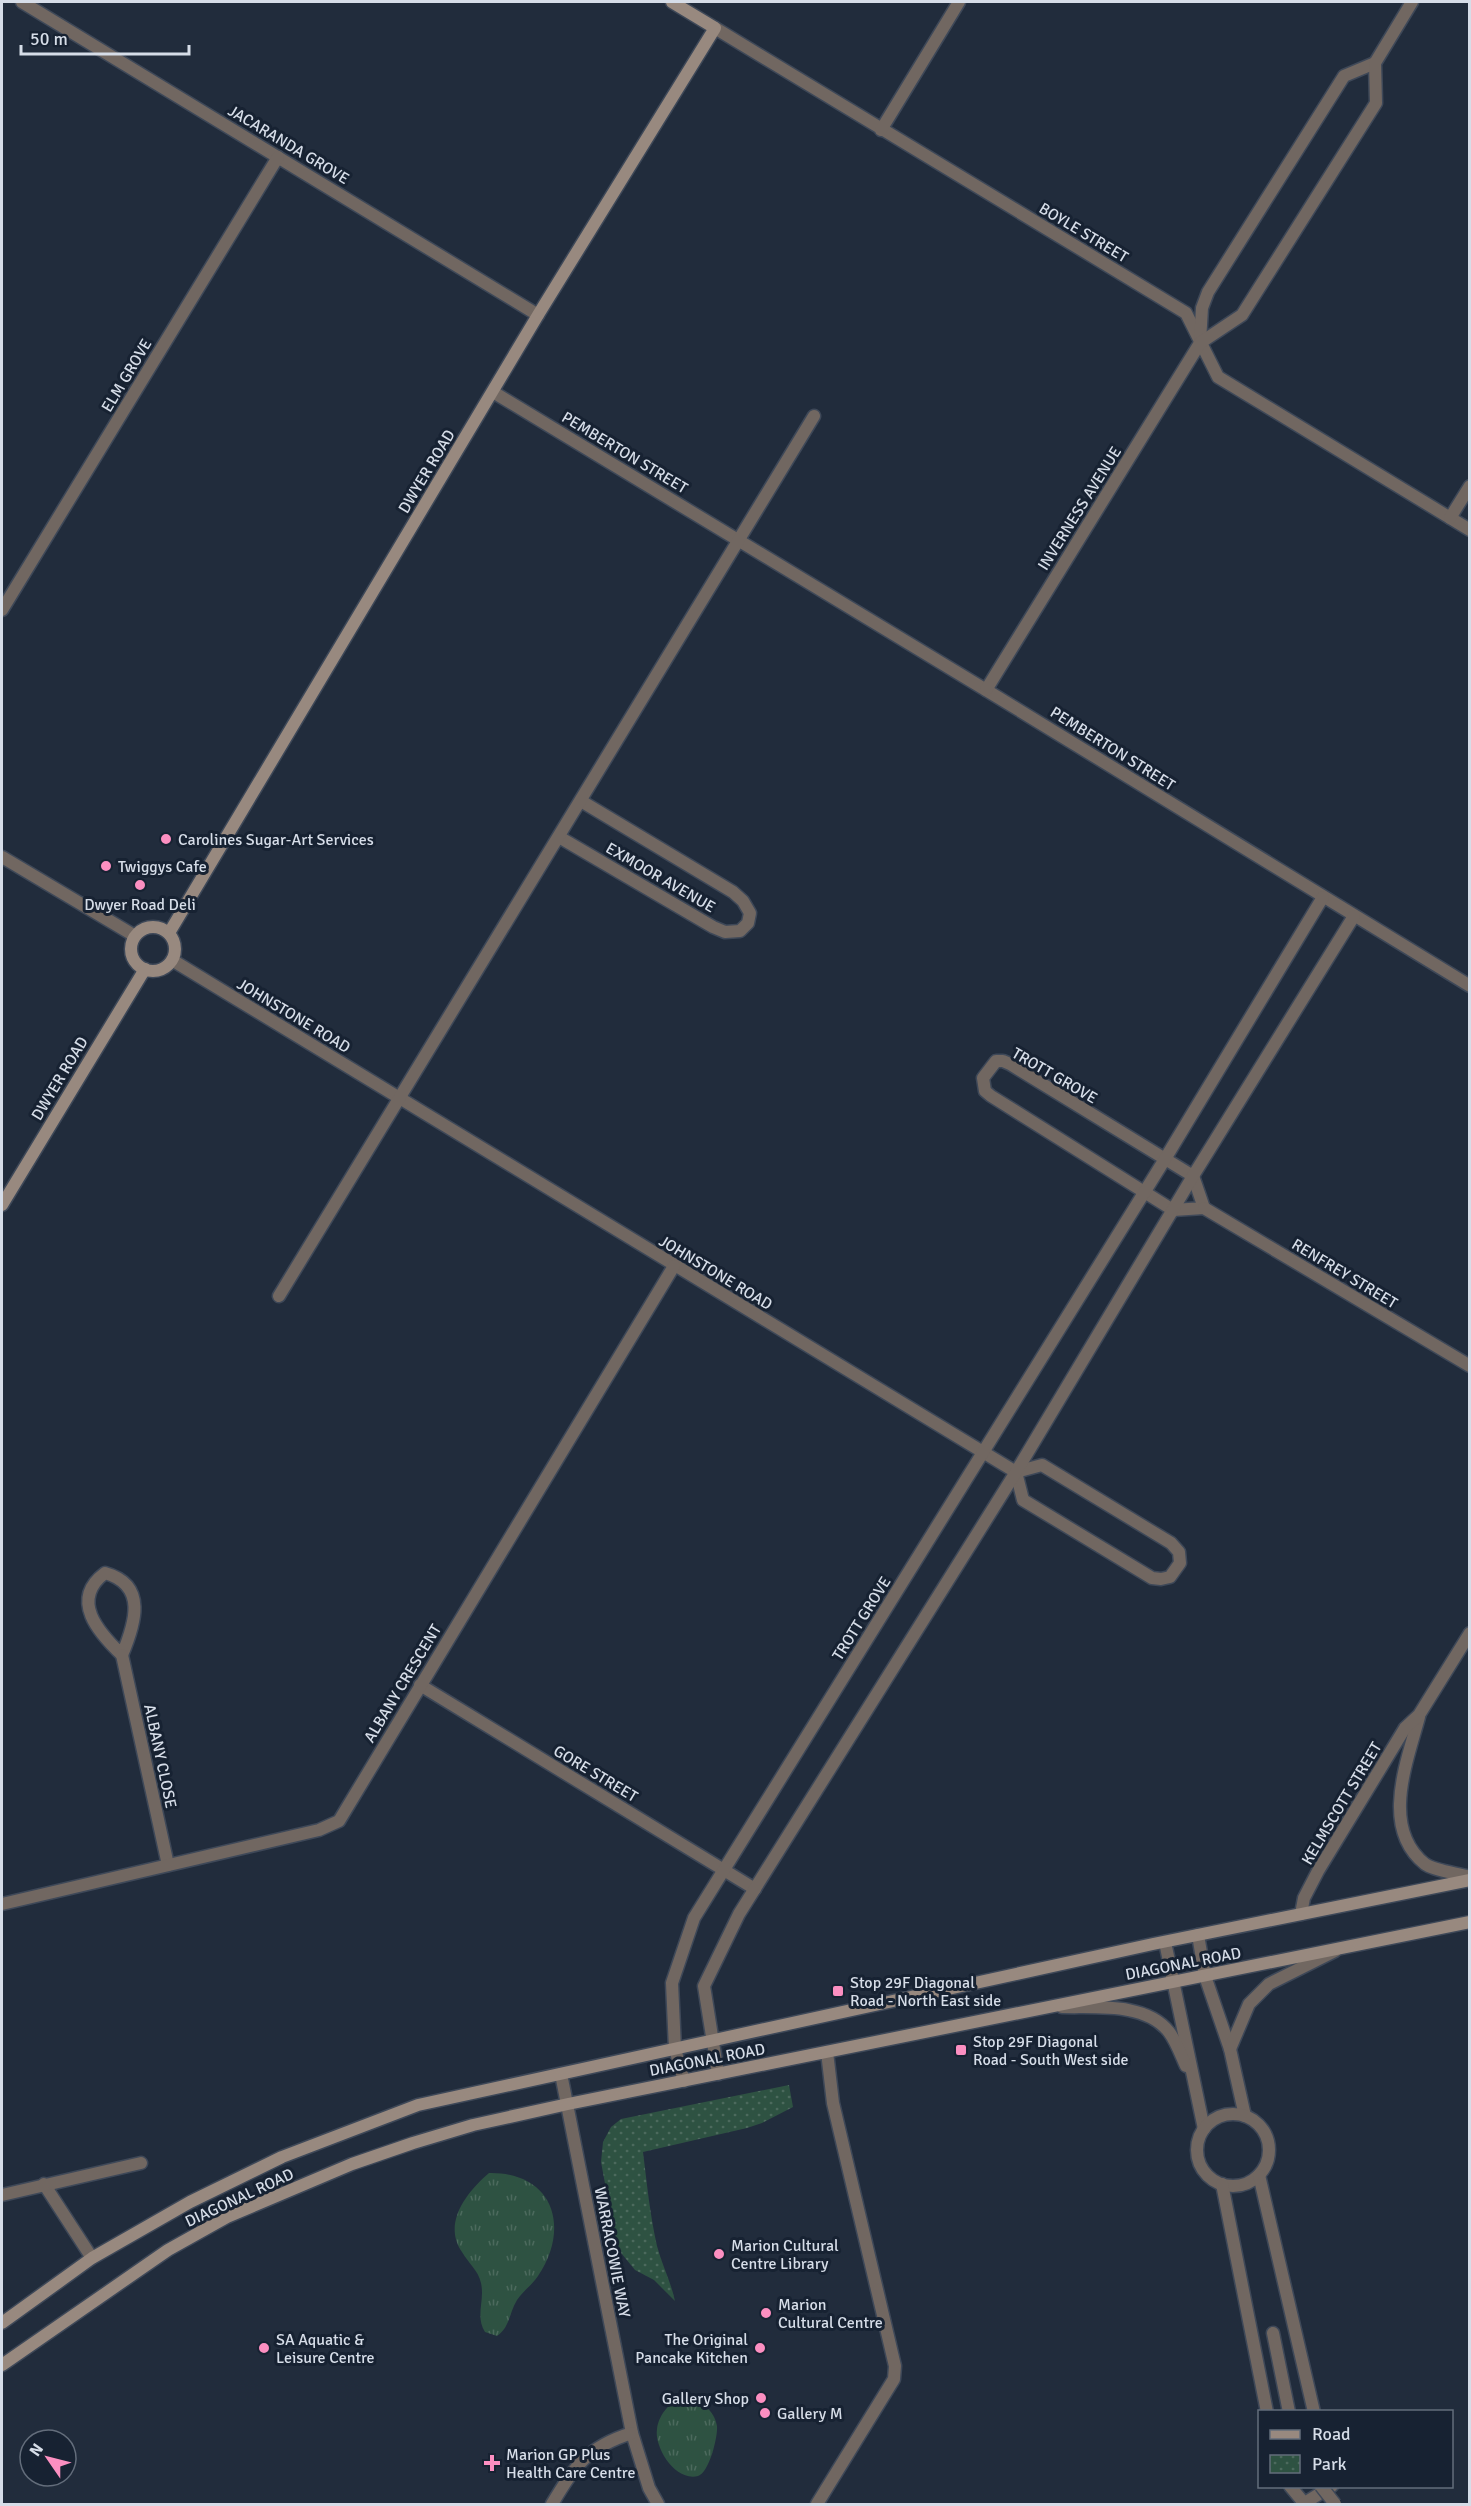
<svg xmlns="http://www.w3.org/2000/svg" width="1471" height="2506" font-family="Signika,sans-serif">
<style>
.grass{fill:url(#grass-tufts)}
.park{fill:url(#park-dots)}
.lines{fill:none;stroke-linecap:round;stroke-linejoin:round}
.street-casing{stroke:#3e4858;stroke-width:15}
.secondary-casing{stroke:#3e4858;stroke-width:15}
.street{stroke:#716761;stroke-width:12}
.secondary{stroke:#98897f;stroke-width:12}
.street-bridge-casing{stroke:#3e4858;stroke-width:15;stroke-linecap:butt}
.street-bridge{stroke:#716761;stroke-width:12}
.poi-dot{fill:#fc8fc1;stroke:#172232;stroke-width:2}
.labels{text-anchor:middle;stroke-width:6;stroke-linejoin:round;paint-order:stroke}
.street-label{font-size:16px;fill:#d6dde8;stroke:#172232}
.poi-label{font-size:16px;fill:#d6dde8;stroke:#172232;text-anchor:start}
</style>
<defs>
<pattern id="grass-tufts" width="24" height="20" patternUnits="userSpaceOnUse" patternTransform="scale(1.5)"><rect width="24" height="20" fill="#2e5242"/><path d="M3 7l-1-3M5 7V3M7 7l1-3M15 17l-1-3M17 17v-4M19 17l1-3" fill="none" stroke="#4c6a5d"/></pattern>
<pattern id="park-dots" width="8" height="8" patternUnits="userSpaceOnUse" patternTransform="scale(1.5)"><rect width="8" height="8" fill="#2e5242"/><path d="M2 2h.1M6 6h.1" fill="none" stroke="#4c6a5d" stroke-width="1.8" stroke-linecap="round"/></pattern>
</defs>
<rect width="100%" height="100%" fill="#212c3c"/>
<!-- grass -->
<g class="grass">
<path d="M 489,2173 C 553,2172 571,2227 538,2276 C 532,2285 523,2291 517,2300 C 509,2313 510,2327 497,2336 L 485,2332 C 475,2316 485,2301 481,2283 C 478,2270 469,2264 462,2252 C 442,2223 467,2192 489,2173 Z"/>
<path d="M 686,2395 C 699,2398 715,2411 717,2426 C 718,2437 709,2473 698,2476 C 676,2482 654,2448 657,2429 C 659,2413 672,2400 686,2395 Z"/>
</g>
<!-- park -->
<path class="park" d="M 789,2085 L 793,2107 L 762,2123 L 747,2128 L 643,2152 C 647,2184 650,2215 657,2246 C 662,2265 671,2282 675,2301 L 654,2280 L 635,2270 L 617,2248 L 601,2162 L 603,2142 L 611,2127 L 621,2119 Z"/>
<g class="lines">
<defs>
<g id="street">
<path d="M 22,2 L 538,315"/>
<path d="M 715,28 L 1186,313 L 1218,377 L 1470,530"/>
<path d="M 881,130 L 959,2"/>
<path d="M 1200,342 L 1202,308 L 1208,292 L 1344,76 L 1375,63"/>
<path d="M 493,392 L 986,690 L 1470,986"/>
<path d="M 1450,518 L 1470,486"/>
<path d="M 2,610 L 278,157"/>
<path d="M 986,690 L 1200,343 L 1242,315 L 1376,103 L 1375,63 L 1412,2"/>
<path d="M 559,837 L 713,927 L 725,932 L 740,931 L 748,923 L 750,913 L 743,901 L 733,892 L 581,801"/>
<path d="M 2,857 L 135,936"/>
<path d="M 172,960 L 1016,1472"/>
<path d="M 996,1061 L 1003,1061 L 1010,1064 L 1193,1176 L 1204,1208 L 1173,1210 L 991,1096 L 985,1091 L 983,1078 Z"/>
<path d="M 1204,1208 L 1470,1366"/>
<path d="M 279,1296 L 814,416"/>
<path d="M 1042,1465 L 1171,1543 L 1179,1552 L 1180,1563 L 1170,1577 L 1161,1579 L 1152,1578 L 1023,1500 L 1016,1472 Z"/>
<path d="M 105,1573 C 148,1585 135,1624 122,1655 C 99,1633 69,1600 105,1573 Z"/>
<path d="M 122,1655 L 168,1865"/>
<path d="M 420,1685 L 755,1889"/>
<path d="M 1419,1717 C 1407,1762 1380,1828 1425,1864 C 1435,1871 1457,1873 1470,1877"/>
<path d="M 2,1904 L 319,1830 L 339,1821 L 674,1266"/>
<path d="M 1301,1914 L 1304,1898 L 1318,1871 L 1405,1728 L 1419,1715 L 1470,1633"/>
<path d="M 1198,1935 L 1205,1976 L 1230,2049 L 1245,2116"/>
<path d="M 1165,1942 L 1204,2129"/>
<path d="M 1062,2007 C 1095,2008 1146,2002 1169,2032 C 1176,2041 1181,2055 1186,2066"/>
<path d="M 1230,2049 L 1249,2004 L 1269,1984 L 1335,1951"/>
<path d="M 561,2074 L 632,2433 L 649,2488 L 658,2504"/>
<path d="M 718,2074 L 704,1986 L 739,1914 L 1016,1472 L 1193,1176 L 1354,916"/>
<path d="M 684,2081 L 675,2049 L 672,1983 L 694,1918 L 1165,1159 L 1323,897"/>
<circle cx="1233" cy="2150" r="36"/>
<path d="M 1259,2175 L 1314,2412"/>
<path d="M 44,2184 L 92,2258"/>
<path d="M 1222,2184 L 1267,2412"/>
<path d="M 2,2195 L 141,2163"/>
<path d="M 1273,2333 L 1289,2412"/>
<path d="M 1290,2486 L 1304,2503"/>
<path d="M 552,2504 C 575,2466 587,2447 632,2433"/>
<path d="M 817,2504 L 894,2379 L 895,2366 L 833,2103 L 827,2052"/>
<path d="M 1303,2504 L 1332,2486"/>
</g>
<g id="secondary">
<circle cx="153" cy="949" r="22"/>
<path d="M 169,933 L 538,315 L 715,28 L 672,2"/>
<path d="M 2,1205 L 145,969"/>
<path d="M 2,2323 L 92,2258 L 190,2202 L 282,2157 L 418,2105 L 1153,1944 L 1470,1880"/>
<path d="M 2,2365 L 168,2250 L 227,2217 L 352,2164 L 413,2143 L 473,2125 L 568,2104 L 1470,1922"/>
</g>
</defs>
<!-- street casing -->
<use href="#street" class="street-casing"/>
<!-- secondary casing -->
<use href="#secondary" class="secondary-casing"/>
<!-- street -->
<use href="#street" class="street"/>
<!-- secondary -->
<use href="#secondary" class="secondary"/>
<defs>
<path id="street-bridge" d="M 1321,2486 L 1335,2504"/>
</defs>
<!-- street-bridge casing -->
<use href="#street-bridge" class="street-bridge-casing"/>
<!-- street-bridge -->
<use href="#street-bridge" class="street-bridge"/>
</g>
<!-- markers -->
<g class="poi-dot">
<circle cx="166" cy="839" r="6"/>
<circle cx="106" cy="866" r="6"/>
<circle cx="140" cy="885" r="6"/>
<rect x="832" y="1985" width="12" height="12" rx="3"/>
<rect x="955" y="2044" width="12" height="12" rx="3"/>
<circle cx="719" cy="2254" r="6"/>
<circle cx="766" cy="2313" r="6"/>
<circle cx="264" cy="2348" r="6"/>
<circle cx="760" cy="2348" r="6"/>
<circle cx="761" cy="2398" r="6"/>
<circle cx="765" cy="2413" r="6"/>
<path d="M489 2454h6v6h6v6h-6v6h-6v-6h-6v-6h6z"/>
</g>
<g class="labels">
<!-- street labels -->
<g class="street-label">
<text transform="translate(289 144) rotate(31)" y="6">JACARANDA GROVE</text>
<text transform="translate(1084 232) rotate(31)" y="6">BOYLE STREET</text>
<text transform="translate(126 375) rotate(-59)" y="6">ELM GROVE</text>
<text transform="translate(625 452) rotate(31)" y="6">PEMBERTON STREET</text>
<text transform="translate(426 471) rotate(-59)" y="6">DWYER ROAD</text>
<text transform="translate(1079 508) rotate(-58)" y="6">INVERNESS AVENUE</text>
<text transform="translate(1113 748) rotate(32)" y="6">PEMBERTON STREET</text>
<text transform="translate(661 877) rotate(30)" y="6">EXMOOR AVENUE</text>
<text transform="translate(294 1015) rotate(31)" y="6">JOHNSTONE ROAD</text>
<text transform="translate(1055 1075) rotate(30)" y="6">TROTT GROVE</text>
<text transform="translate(59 1078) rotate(-59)" y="6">DWYER ROAD</text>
<text transform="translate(716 1272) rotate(31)" y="6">JOHNSTONE ROAD</text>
<text transform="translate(1345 1273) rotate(31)" y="6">RENFREY STREET</text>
<text transform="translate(861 1618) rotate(-58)" y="6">TROTT GROVE</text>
<text transform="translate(402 1683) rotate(-59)" y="6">ALBANY CRESCENT</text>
<text transform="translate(161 1756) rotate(78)" y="6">ALBANY CLOSE</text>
<text transform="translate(596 1773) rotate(31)" y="6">GORE STREET</text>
<text transform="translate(1341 1803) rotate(-59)" y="6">KELMSCOTT STREET</text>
<text transform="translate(1183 1963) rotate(-11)" y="6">DIAGONAL ROAD</text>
<text transform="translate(707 2059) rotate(-11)" y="6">DIAGONAL ROAD</text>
<text transform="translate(239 2197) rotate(-25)" y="6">DIAGONAL ROAD</text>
<text transform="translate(613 2252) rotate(79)" y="6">WARRACOWIE WAY</text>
</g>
<!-- poi labels -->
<g class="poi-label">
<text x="178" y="845">Carolines Sugar-Art Services</text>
<text x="118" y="872">Twiggys Cafe</text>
<text x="140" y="910" text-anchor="middle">Dwyer Road Deli</text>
<text x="850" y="1988">Stop 29F Diagonal<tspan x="850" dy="18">Road - North East side</tspan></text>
<text x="973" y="2047">Stop 29F Diagonal<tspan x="973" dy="18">Road - South West side</tspan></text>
<text x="731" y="2251">Marion Cultural<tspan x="731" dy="18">Centre Library</tspan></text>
<text x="778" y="2310">Marion<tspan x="778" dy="18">Cultural Centre</tspan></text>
<text x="276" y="2345">SA Aquatic &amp;<tspan x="276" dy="18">Leisure Centre</tspan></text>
<text x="748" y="2345" text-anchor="end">The Original<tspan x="748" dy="18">Pancake Kitchen</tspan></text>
<text x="749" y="2404" text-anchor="end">Gallery Shop</text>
<text x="777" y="2419">Gallery M</text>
<text x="506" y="2460">Marion GP Plus<tspan x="506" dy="18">Health Care Centre</tspan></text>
</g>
</g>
<!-- border -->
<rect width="1471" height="2506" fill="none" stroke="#d6dde8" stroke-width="6"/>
<!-- legend -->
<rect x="1258" y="2410" width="195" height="78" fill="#172232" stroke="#636d7b" stroke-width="1.5"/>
<rect x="1270" y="2430" width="30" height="9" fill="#98897f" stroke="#636d7b" stroke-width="1.5"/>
<text x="1312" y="2440" font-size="18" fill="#d6dde8">Road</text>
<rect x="1270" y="2455" width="30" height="18" fill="url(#park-dots)" stroke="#636d7b" stroke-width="1.5"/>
<text x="1312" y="2470" font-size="18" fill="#d6dde8">Park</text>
<!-- north arrow -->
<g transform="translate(48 2458) rotate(305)"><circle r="28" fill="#172232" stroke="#636d7b" stroke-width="1.5"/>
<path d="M0-4.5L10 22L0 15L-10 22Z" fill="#fc8fc1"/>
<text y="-9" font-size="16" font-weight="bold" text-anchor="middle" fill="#d6dde8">N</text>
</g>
<!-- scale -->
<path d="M21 45v9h168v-9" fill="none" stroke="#d6dde8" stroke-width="3"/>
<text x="30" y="45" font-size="18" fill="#d6dde8" stroke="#172232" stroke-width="4.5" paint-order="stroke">50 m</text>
</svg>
